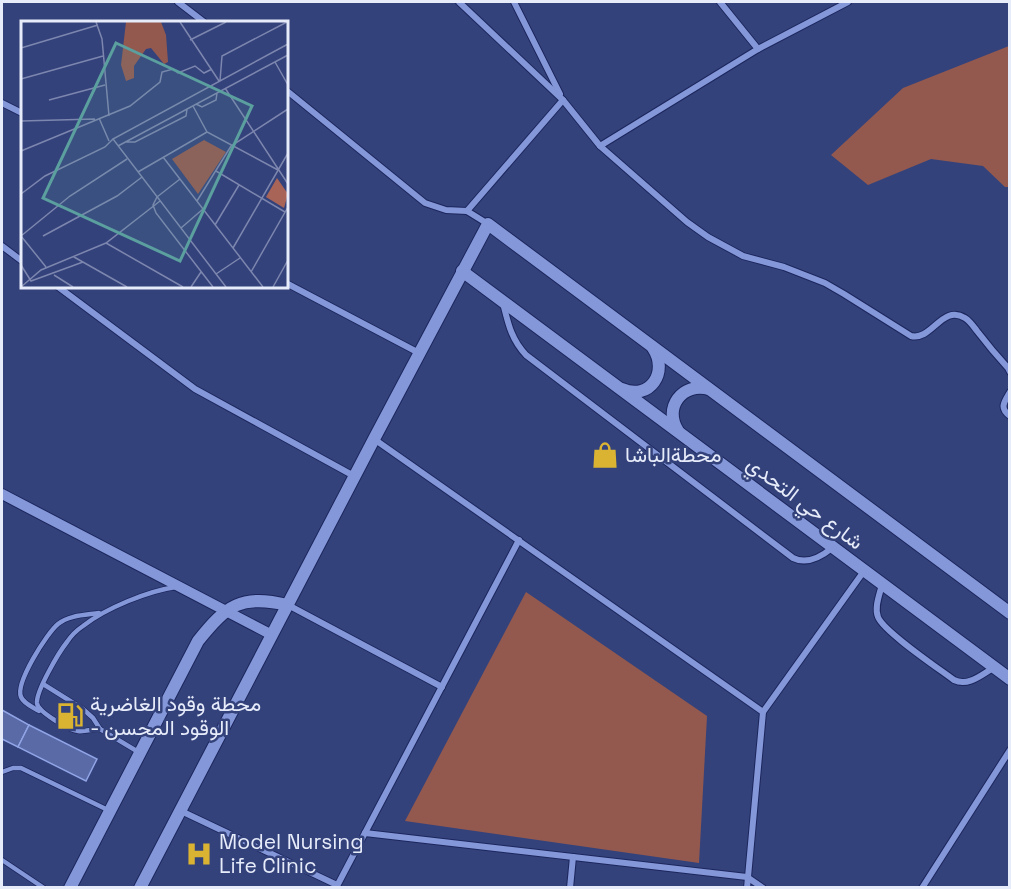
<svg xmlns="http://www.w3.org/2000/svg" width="1011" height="889" font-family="'Space Grotesk',Vazirmatn,sans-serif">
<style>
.green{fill:#93594f}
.building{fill:#596aa7;stroke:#91a4e6;stroke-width:1.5}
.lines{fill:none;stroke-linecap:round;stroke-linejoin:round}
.service-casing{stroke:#1c265d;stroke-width:6}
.minor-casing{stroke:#1c265d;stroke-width:8}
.tertiary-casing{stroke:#1c265d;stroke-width:12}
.secondary-casing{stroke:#1c265d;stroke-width:14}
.service{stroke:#8497d8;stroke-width:4.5}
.minor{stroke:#8497d8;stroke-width:6}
.tertiary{stroke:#8497d8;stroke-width:10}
.secondary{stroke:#8497d8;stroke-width:12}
.labels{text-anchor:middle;stroke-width:5;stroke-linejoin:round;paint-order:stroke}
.poi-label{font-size:21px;fill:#e7ecfa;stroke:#34427b;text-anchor:start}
.street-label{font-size:21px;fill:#e7ecfa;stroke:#34427b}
.inset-road{fill:none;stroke:#7c86ae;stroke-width:1.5}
.view{fill:#5b9f9f;fill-opacity:0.15;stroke:#5b9f9f;stroke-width:3}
.inset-edge{fill:none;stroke:#e7ecfa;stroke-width:3}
</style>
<rect width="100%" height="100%" fill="#34427b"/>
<!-- green -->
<g class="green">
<path d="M 1009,46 L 1009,187 L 1005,187 L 983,166 L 931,159 L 868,185 L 831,155 L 903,88 Z"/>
<path d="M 526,592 L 707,716 L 699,863 L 405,821 Z"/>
</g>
<!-- building -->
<g class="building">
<path d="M 2,710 L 29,725 L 18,747 L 2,739 Z"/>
<path d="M 29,725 L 97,759 L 86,781 L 18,747 Z"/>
</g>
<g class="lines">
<defs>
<g id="service">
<path d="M 43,684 L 83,709 L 93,718 L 100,729 L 140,753"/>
<path d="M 39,711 C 33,707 24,704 21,697 C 15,683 47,633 58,624 C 69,615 86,615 99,613"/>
<path d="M 100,729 C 93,729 85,732 78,731 C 69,730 38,712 37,703 C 36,691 59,652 67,642 C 71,636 77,630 83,626 C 106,608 148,591 176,587"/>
<path d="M 2,772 L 13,768 L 21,768 L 110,811"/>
<path d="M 2,860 L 44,888"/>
</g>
<g id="minor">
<path d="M 178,2 L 204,22"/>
<path d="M 459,2 L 563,100 L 600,146 L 687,222 L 708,237 L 743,256 L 784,267 L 825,283 L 844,294 L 911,336 C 932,341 942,304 965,318 C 970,321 974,327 977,331 C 987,344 997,356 1008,368 L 1010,372"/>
<path d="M 514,2 L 560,94"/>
<path d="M 720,2 L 758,49"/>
<path d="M 286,90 L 425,203 L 446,210 L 467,211 L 488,224"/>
<path d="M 2,103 L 22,113"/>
<path d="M 600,146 L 758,49 L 848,2"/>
<path d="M 467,211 L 563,100"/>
<path d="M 2,246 L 22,261"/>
<path d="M 286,283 L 419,353"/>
<path d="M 57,286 L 195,389 L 354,476"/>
<path d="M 503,303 C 508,323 511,339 526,355 L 793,558 C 807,565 821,557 832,548"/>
<path d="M 1010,392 C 1004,402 999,408 1010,416"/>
<path d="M 374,439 L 763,712"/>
<path d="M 882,584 C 880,594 874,607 878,617 C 884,632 938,668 954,680 C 968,687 981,675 993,668"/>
<path d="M 288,605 L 442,687"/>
<path d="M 181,811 L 337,885"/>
<path d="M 365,833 L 747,877 L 763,888"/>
<path d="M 336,888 L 519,540"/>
<path d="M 570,888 L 573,857"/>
<path d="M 747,888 L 763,712 L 864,571"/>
<path d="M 922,888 L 1010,750"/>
</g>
<path id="tertiary" d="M 2,494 L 272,635"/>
<g id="secondary">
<path d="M 462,271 L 1010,679"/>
<path d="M 622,389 C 650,401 669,372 653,348"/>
<path d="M 678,431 C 663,408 682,382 709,389"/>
<path d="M 70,888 L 198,641 C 227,605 241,594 288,605"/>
<path d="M 140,888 L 374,439 L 488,224 L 1010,613"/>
</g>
</defs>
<!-- service casing -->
<use href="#service" class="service-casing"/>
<!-- minor casing -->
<use href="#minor" class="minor-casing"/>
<!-- tertiary casing -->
<use href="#tertiary" class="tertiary-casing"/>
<!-- secondary casing -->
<use href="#secondary" class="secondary-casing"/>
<!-- service -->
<use href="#service" class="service"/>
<!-- minor -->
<use href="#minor" class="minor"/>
<!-- tertiary -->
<use href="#tertiary" class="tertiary"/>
<!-- secondary -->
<use href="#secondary" class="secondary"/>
</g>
<!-- icons -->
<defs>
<symbol id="shop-bare" viewBox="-9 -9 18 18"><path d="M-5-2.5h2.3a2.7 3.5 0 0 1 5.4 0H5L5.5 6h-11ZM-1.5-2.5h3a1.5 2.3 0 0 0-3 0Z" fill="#dab333" stroke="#34427b" stroke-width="2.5" paint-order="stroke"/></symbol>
<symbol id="fuel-bare" viewBox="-9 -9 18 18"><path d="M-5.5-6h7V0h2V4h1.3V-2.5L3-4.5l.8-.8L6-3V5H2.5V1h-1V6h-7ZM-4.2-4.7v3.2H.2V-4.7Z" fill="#dab333" stroke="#34427b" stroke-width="2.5" paint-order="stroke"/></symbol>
<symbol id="hospital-bare" viewBox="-9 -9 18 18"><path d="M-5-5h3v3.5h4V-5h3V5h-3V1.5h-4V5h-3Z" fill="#dab333" stroke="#34427b" stroke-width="2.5" paint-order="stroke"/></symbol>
</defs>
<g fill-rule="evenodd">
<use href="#shop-bare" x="586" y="436" width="38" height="38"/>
<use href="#fuel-bare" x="51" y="697" width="38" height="38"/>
<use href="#hospital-bare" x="180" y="835" width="38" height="38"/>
</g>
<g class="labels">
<!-- poi labels -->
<g class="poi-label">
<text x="625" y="462">محطةالباشا</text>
<text x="90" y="711">محطة وقود الغاضرية<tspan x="90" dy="24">- الوقود المحسن</tspan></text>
<text x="219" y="849">Model Nursing<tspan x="219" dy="24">Life Clinic</tspan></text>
</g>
<!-- street labels -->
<g class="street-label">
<text transform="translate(805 503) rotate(37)" y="7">شارع حي التحدي</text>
</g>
</g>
<!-- overview -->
<g transform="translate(21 21)">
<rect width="267" height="267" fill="#34427b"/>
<path d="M 105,1 L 140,1 L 145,14 L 147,41 L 143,43 L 130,27 L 125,28 L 113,45 L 113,57 L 105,60 L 100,44 ZM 183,119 L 205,131 L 177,173 L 151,138 Z" fill="#93594f"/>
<path d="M 256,157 L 267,173 L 263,187 L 245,176 Z" fill="#a96458"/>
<path class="inset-road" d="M 75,1 L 81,18 L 88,95M 159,1 L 198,60M 169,19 L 205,1M 0,27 L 77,4M 254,41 L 267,64M 0,58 L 82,35M 199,60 L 201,35 L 266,1M 204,67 L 267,163M 28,79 L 84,64M 175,83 L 181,86 L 195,79 L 196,72M 172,85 L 186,111 L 257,149M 78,97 L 88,120M 0,100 L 74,98M 105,121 L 114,121 L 165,95 L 166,88M 97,125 L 267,34M 0,130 L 109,85 L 139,61 L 141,51 L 152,48 L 157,52 L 174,45 L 183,52 L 191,48M 142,136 L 242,266M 195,150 L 264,191M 117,151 L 186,111M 0,173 L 24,155 L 84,126 L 92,118M 136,176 L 159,158M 136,176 L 132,184 L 135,192 L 192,266M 176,180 L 210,125 L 267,88M 194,204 L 218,164M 160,207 L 182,188M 0,215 L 49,175 L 106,138M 0,215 L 25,246M 22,215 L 96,175 L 121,156M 85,222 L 162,266M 212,227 L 267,132M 53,236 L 106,266M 0,244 L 10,260 L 62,241M 230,251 L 267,186M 195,253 L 219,237M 33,254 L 52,266M 0,266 L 20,249 L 85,222 L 139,180M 170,266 L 180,251M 205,266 L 92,118 L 267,23M 252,266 L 267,239"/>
<path class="view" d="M 95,22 L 231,85 L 159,240 L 22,177 Z"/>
<rect width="267" height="267" class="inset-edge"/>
</g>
<!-- border -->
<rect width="1011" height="889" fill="none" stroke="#e7ecfa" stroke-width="6"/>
</svg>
